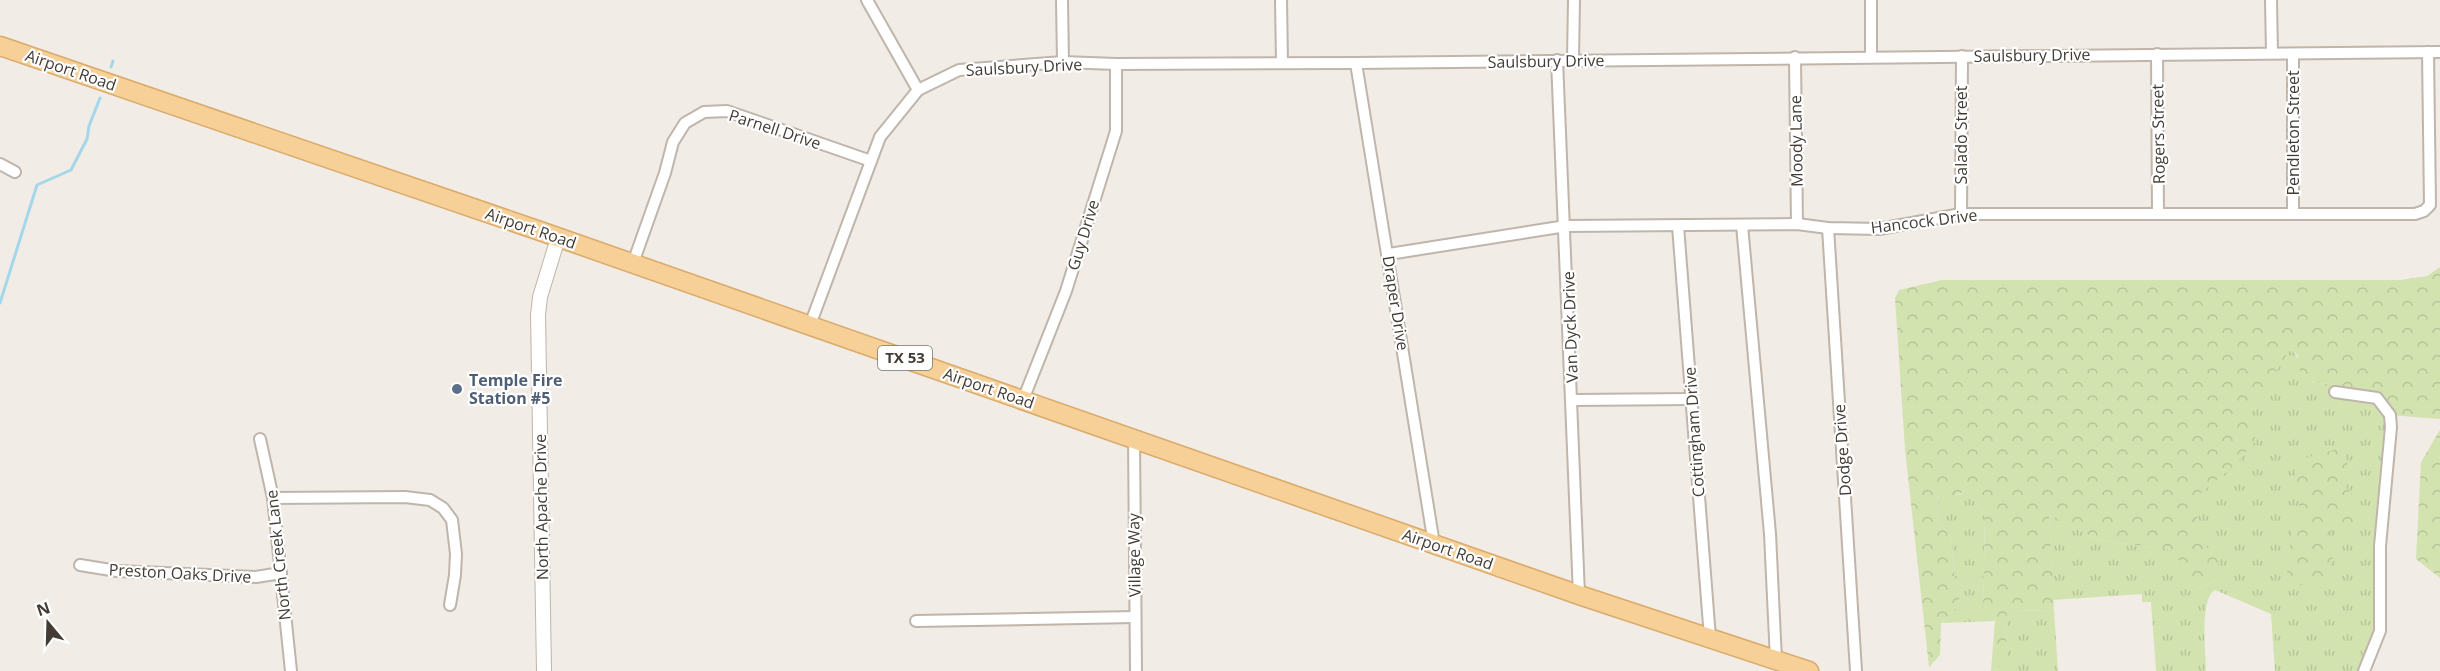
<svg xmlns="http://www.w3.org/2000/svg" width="2440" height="671" font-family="'Open Sans',sans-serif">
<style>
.grass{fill:url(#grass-tufts)}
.forest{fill:url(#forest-crowns)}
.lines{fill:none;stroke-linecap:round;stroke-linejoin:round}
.stream{stroke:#a5d7ea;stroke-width:3}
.minor-casing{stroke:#bfb5ab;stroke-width:14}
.tertiary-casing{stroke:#bfb5ab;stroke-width:16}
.primary-casing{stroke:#daaa6a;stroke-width:21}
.minor{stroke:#fff;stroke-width:10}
.tertiary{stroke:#fff;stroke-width:14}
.primary{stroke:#f7d098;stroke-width:18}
.service-dot{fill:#5c6f8a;stroke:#fff;stroke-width:2}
.labels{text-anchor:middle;stroke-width:4.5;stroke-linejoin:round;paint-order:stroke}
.shield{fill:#fff;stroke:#7b7672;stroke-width:1.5}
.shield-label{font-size:15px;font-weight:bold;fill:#433c35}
.street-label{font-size:16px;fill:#433c35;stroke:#fff}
.service-label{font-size:16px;font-weight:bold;fill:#4e5e75;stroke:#fff;text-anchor:start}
</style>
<defs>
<pattern id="grass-tufts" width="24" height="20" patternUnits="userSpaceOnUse" patternTransform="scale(1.5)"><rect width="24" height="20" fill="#d2e3b0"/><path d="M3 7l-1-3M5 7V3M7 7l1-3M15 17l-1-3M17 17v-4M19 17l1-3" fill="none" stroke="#b6c498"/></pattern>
<pattern id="forest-crowns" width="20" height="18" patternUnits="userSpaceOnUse" patternTransform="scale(1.5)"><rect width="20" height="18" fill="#d2e3b0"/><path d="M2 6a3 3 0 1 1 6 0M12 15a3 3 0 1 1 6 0" fill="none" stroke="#b6c498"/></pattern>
</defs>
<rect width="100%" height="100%" fill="#f1ece5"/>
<!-- grass -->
<g class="grass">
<path d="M 2291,348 L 2314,382 L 2333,385 L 2377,398 L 2390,415 L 2380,631 L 2364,671 L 2275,671 L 2271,614 L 2215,590 C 2199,600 2206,653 2206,671 L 2156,671 L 2151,602 L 2142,602 L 2142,594 L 2053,600 L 2049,514 L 2098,540 L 2173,550 L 2198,589 L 2217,580 L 2135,524 Z"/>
<path d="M 1938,490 L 1958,495 L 1966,491 L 1985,514 L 1983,609 L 1995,621 L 1941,623 L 1956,608 L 1962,591 L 1955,578 L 1951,537 L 1937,521 Z"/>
<path d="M 2054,610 L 2058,671 L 1994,671 L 2006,662 L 2007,611 Z"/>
</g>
<!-- forest -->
<g class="forest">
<path d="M 2440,267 L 2440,419 L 2390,415 L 2377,398 L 2335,392 L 2333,385 L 2315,382 L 2298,369 L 2298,356 L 2291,348 L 2247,419 L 2256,440 L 2236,464 L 2201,493 L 2194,535 L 2219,559 L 2217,580 L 2198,589 L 2172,550 L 2098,540 L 2049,514 L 2054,610 L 2007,611 L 2006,662 L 1994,671 L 1991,671 L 1995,621 L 1983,609 L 1985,514 L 1966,491 L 1948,498 L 1938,491 L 1937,521 L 1951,537 L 1955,578 L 1962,591 L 1956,608 L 1941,623 L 1940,655 L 1929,667 L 1905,449 L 1895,298 L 1899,290 L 1942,280 L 2401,280 L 2427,276 Z"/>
<path d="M 2440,430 L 2440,578 L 2416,559 L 2421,462 Z"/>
<path d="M 2341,448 L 2350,470 L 2343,483 L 2352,495 L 2361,519 L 2355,534 L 2339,526 L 2327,535 L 2335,549 L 2327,577 L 2295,587 L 2287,572 L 2293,521 L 2300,517 L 2295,461 Z"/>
</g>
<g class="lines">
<!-- stream -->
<g class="stream">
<path d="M 111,67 L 113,61"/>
<path d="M 0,303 L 37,185 L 71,170 L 87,139 L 89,126 L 100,98"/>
</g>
<defs>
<g id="minor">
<path d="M 867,0 L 918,90"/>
<path d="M 1062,0 L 1063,62"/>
<path d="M 1281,0 L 1282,62"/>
<path d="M 2271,0 L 2272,53"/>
<path d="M 2157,54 L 2158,214"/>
<path d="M 1871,56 L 1871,0"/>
<path d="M 1795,57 L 1797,224"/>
<path d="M 1557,60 L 1579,595"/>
<path d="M 1573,60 L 1574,0"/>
<path d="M 1356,63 L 1434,544"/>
<path d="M 0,164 L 15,172"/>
<path d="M 2293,213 L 2293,54"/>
<path d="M 1961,214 L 1962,56"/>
<path d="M 1742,225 L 1770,534 L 1776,660"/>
<path d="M 1678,226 L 1710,638"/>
<path d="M 1828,228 L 1856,671"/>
<path d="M 1389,254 L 1566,226 L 1797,224 L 1828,228 L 1879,229 L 1961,214 L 2415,214 L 2424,211 L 2430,205 L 2428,52"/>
<path d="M 633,263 L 665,173 L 673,142 L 685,123 L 704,112 L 727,111 L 871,161"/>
<path d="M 810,325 L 880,137 L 918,90 L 959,70 L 1063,62 L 1116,64 L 1356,63 L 2440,52"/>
<path d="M 2335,392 L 2377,398 L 2390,415 L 2391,427 L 2380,546 L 2380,631 L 2364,671"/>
<path d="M 1023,400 L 1066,291 L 1116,131 L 1116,64"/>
<path d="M 1573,400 L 1691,399"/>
<path d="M 1134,438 L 1136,671"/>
<path d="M 260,439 L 273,498 L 291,671"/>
<path d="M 273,498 L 405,497 L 430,500 L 443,508 L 452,520 L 456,554 L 455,575 L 450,605"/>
<path d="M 80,565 L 117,571 L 256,577 L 281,573"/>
<path d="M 916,621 L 1135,617"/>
</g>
<path id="tertiary" d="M 544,671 L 538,315 L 540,297 L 558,238"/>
<path id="primary" d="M 0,46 L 540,231 L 1579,595 L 1809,671"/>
</defs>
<!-- minor casing -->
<use href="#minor" class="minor-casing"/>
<!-- tertiary casing -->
<use href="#tertiary" class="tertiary-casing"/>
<!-- primary casing -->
<use href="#primary" class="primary-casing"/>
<!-- minor -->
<use href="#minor" class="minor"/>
<!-- tertiary -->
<use href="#tertiary" class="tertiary"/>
<!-- primary -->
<use href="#primary" class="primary"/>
</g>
<!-- markers -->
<circle class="service-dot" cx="457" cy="389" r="6"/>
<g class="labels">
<!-- shield labels -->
<rect class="shield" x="878" y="346" width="54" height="24" rx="4.5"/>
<g class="shield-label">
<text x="905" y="363">TX 53</text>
</g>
<!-- street labels -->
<g class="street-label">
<text transform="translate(2032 55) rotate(-1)" y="6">Saulsbury Drive</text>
<text transform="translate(1546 61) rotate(-1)" y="6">Saulsbury Drive</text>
<text transform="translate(1024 67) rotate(-3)" y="6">Saulsbury Drive</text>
<text transform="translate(71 70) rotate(19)" y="6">Airport Road</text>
<text transform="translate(775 129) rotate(18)" y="6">Parnell Drive</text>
<text transform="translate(2293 133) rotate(-90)" y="6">Pendleton Street</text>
<text transform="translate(2158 134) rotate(-91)" y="6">Rogers Street</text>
<text transform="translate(1961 135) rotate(-90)" y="6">Salado Street</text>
<text transform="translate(1796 141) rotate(-91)" y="6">Moody Lane</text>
<text transform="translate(1924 221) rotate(-7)" y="6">Hancock Drive</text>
<text transform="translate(531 228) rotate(19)" y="6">Airport Road</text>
<text transform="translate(1083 235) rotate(-73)" y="6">Guy Drive</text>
<text transform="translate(1396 303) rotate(81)" y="6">Draper Drive</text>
<text transform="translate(1570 327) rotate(-92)" y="6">Van Dyck Drive</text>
<text transform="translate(989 388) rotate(19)" y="6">Airport Road</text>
<text transform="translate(1694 432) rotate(-94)" y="6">Cottingham Drive</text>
<text transform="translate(1842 450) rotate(-94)" y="6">Dodge Drive</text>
<text transform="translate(541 507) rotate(-91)" y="6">North Apache Drive</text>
<text transform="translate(1448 549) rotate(19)" y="6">Airport Road</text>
<text transform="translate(278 555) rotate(-96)" y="6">North Creek Lane</text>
<text transform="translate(1134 555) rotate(-91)" y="6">Village Way</text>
<text transform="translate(180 573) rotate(3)" y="6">Preston Oaks Drive</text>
</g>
<!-- service labels -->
<g class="service-label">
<text x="469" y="386">Temple Fire<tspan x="469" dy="18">Station #5</tspan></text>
</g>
</g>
<!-- north arrow -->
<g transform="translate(48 623) rotate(341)" stroke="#ffffff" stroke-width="4.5" paint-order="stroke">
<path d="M0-4.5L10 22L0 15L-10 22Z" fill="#433c35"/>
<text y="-9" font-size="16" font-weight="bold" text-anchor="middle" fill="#433c35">N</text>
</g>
</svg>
